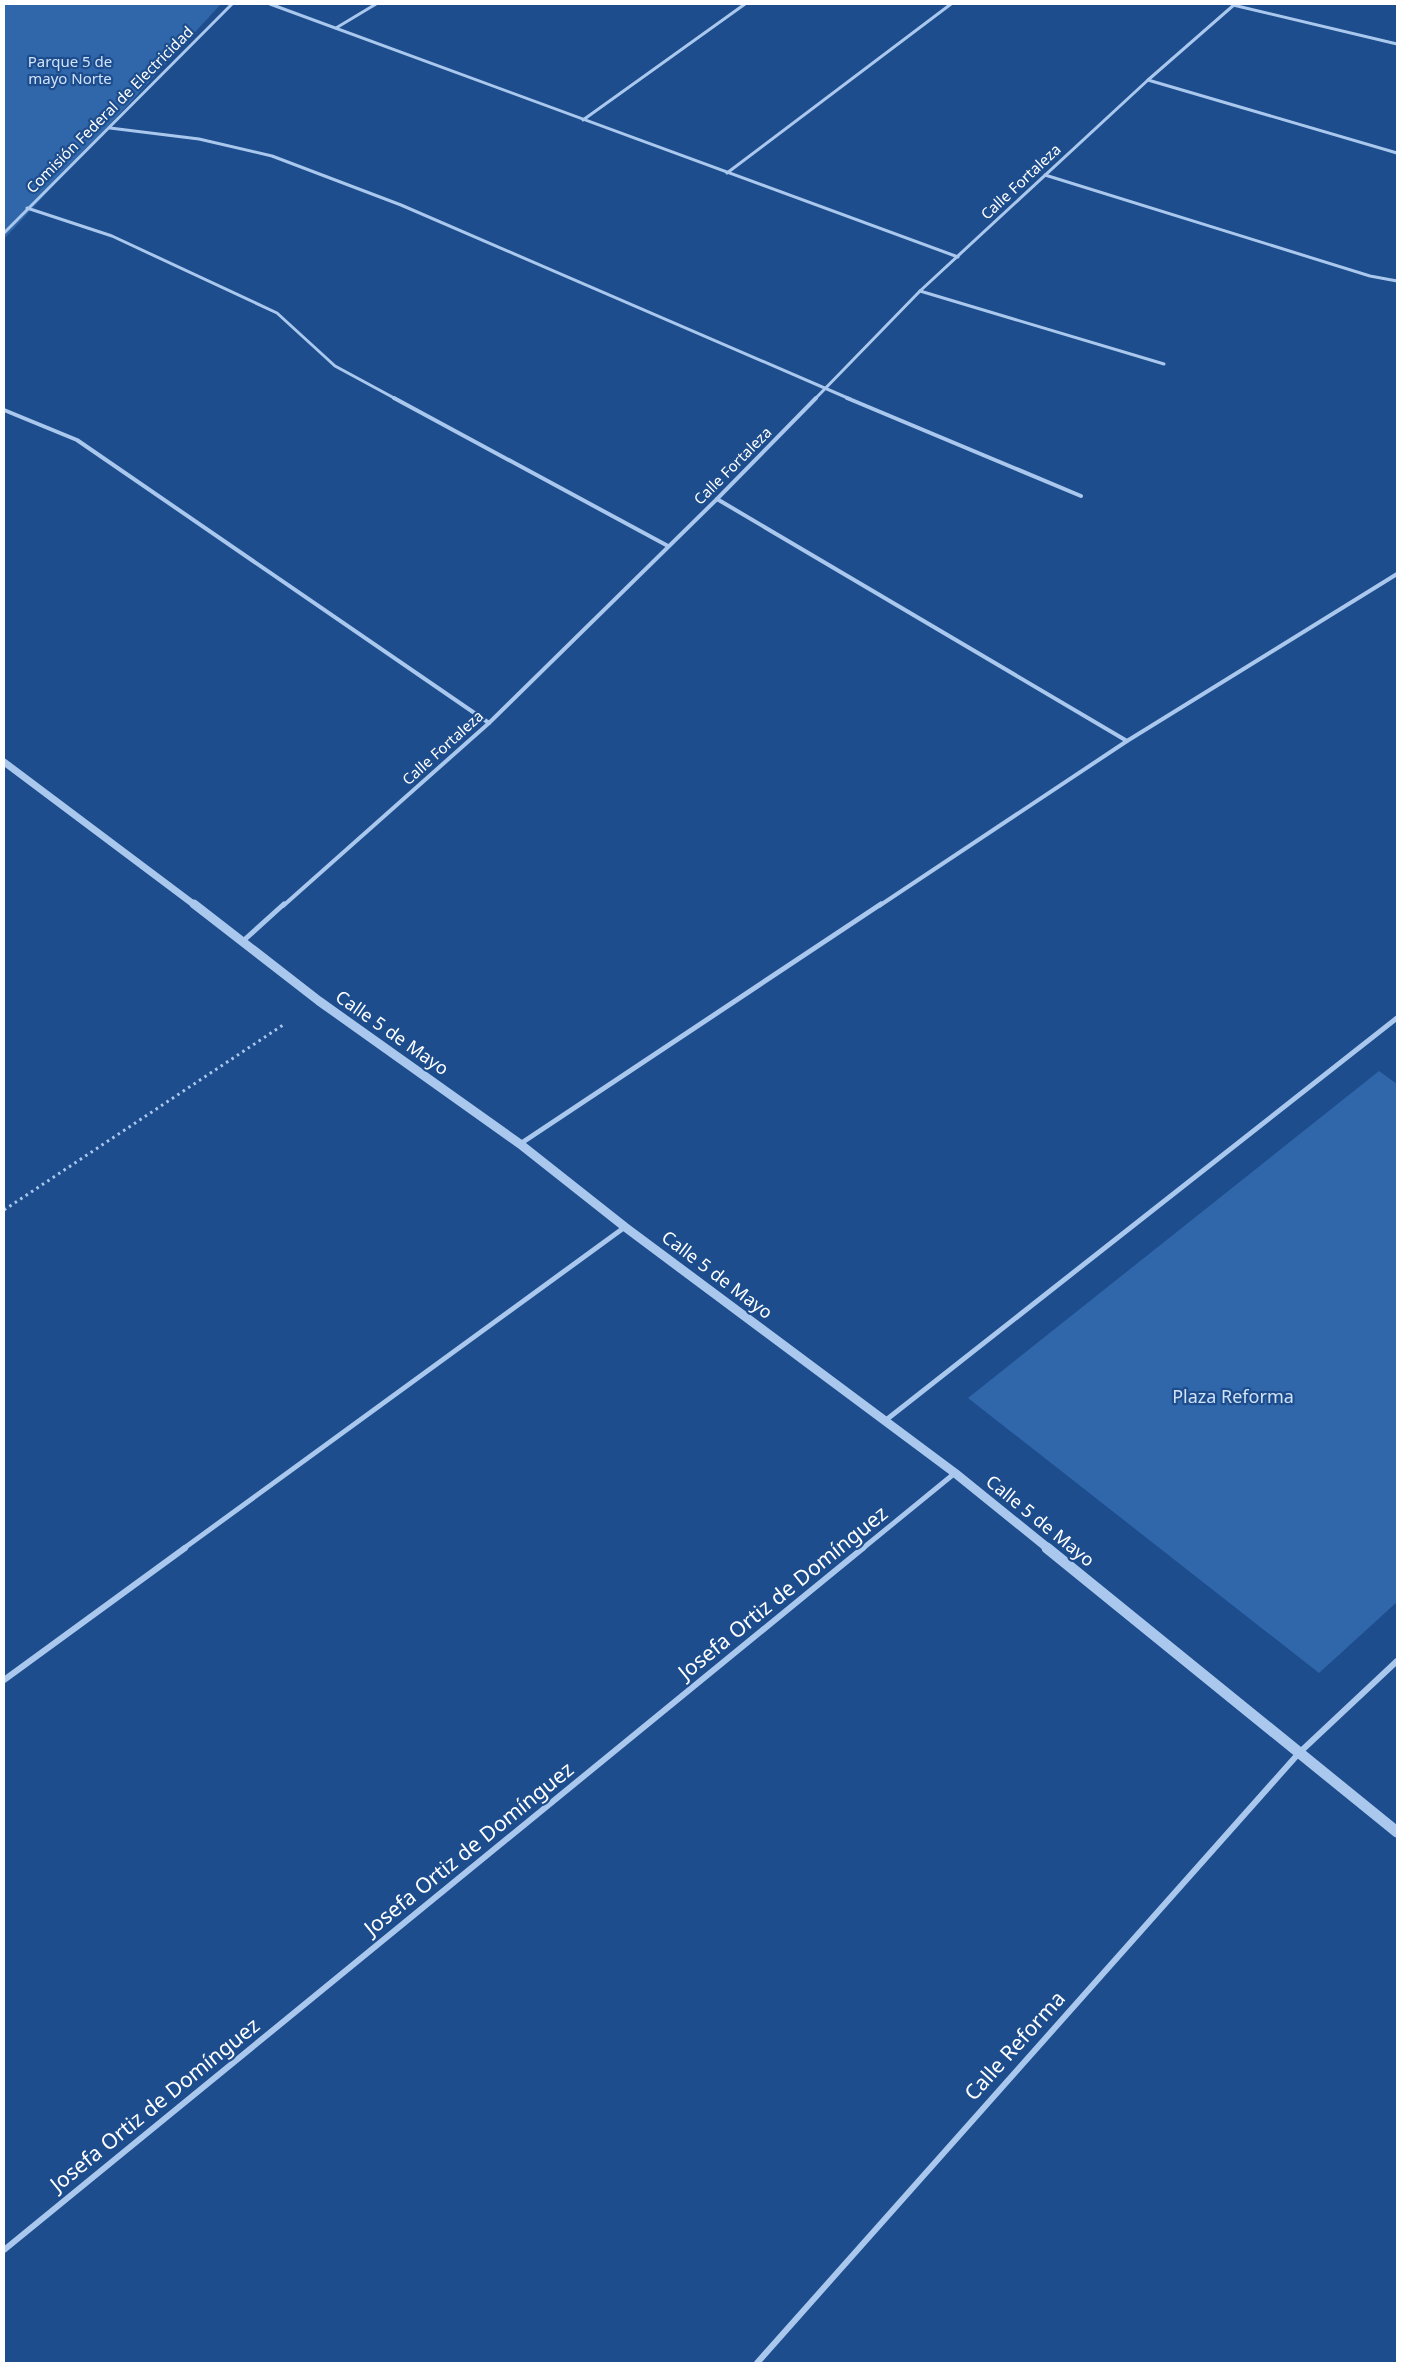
<svg xmlns="http://www.w3.org/2000/svg" width="1401" height="2367" font-family="'Noto Sans',sans-serif">
<style>
.green{fill:#3067ab}
.lines{fill:none;stroke-linecap:round;stroke-linejoin:round}
.path{stroke:#aac8ed;stroke-width:3;stroke-dasharray:2.5 4;stroke-linecap:butt}
.minor-far3{stroke:#aac8ed;stroke-width:3}
.minor-far2{stroke:#aac8ed;stroke-width:4}
.minor-far1{stroke:#aac8ed;stroke-width:5}
.minor{stroke:#aac8ed;stroke-width:6}
.tertiary-far2{stroke:#aac8ed;stroke-width:7}
.tertiary-far1{stroke:#aac8ed;stroke-width:9}
.tertiary{stroke:#aac8ed;stroke-width:11}
.labels{text-anchor:middle;stroke-width:4.5;stroke-linejoin:round;paint-order:stroke}
.far-park-label{font-size:15px;fill:#d0e2f9;stroke:#1d4d8d}
.far-street-label{font-size:15px;fill:#fff;stroke:#1d4d8d}
.street-label{font-size:18px;fill:#fff;stroke:#1d4d8d}
.park-label{font-size:18px;fill:#d0e2f9;stroke:#1d4d8d}
.near-street-label{font-size:21px;fill:#fff;stroke:#1d4d8d}
</style>
<rect width="100%" height="100%" fill="#1d4d8d"/>
<!-- green -->
<g class="green">
<path d="M 4,4 L 221,4 L 4,239 Z"/>
<path d="M 1379,1071 L 1397,1084 L 1397,1602 L 1319,1673 L 968,1398 Z"/>
</g>
<g class="lines">
<!-- path -->
<path class="path" d="M 4,1210 L 283,1025"/>
<!-- minor-far3 -->
<g class="minor-far3">
<path d="M 270,4 L 958,257"/>
<path d="M 1233,5 L 1397,44"/>
<path d="M 336,28 L 376,4"/>
<path d="M 1148,80 L 1397,153"/>
<path d="M 583,120 L 745,4"/>
<path d="M 110,128 L 199,139 L 272,156 L 401,205 L 850,399"/>
<path d="M 727,173 L 951,4"/>
<path d="M 1045,175 L 1370,276 L 1397,281"/>
<path d="M 27,208 L 112,236 L 277,313 L 335,366 L 396,399"/>
<path d="M 4,233 L 232,4"/>
<path d="M 920,291 L 1164,364"/>
<path d="M 815,399 L 920,291 L 1148,80 L 1235,4"/>
</g>
<!-- minor-far2 -->
<g class="minor-far2">
<path d="M 394,398 L 668,546"/>
<path d="M 847,398 L 1081,496"/>
<path d="M 4,410 L 77,440 L 489,723"/>
<path d="M 717,499 L 1127,741"/>
<path d="M 283,906 L 489,723 L 717,499 L 816,398"/>
<path d="M 879,906 L 1127,741 L 1397,574"/>
</g>
<!-- minor-far1 -->
<g class="minor-far1">
<path d="M 243,941 L 284,904"/>
<path d="M 520,1144 L 881,904"/>
<path d="M 886,1420 L 1397,1018"/>
<path d="M 183,1549 L 625,1227"/>
<path d="M 862,1549 L 955,1473"/>
</g>
<!-- minor -->
<g class="minor">
<path d="M 4,1680 L 185,1548"/>
<path d="M 4,2250 L 863,1548"/>
<path d="M 757,2363 L 1299,1753 L 1397,1661"/>
</g>
<!-- tertiary-far2 -->
<path class="tertiary-far2" d="M 4,762 L 196,906"/>
<!-- tertiary-far1 -->
<path class="tertiary-far1" d="M 194,904 L 319,1001 L 520,1144 L 625,1227 L 955,1473 L 1049,1549"/>
<!-- tertiary -->
<path class="tertiary" d="M 1047,1548 L 1397,1832"/>
</g>
<g class="labels">
<!-- far-park labels -->
<g class="far-park-label">
<text x="70" y="67">Parque 5 de<tspan x="70" dy="17">mayo Norte</tspan></text>
</g>
<!-- far-street labels -->
<g class="far-street-label">
<text transform="translate(110 110) rotate(-45)" y="5">Comisión Federal de Electricidad</text>
<text transform="translate(1021 182) rotate(-43)" y="5">Calle Fortaleza</text>
<text transform="translate(733 466) rotate(-45)" y="5">Calle Fortaleza</text>
<text transform="translate(443 748) rotate(-42)" y="5">Calle Fortaleza</text>
</g>
<!-- street labels -->
<g class="street-label">
<text transform="translate(392 1033) rotate(35)" y="6">Calle 5 de Mayo</text>
<text transform="translate(717 1275) rotate(37)" y="6">Calle 5 de Mayo</text>
<text transform="translate(1040 1521) rotate(39)" y="6">Calle 5 de Mayo</text>
</g>
<!-- park labels -->
<g class="park-label">
<text x="1233" y="1403">Plaza Reforma</text>
</g>
<!-- near-street labels -->
<g class="near-street-label">
<text transform="translate(783 1593) rotate(-39)" y="7">Josefa Ortiz de Domínguez</text>
<text transform="translate(469 1849) rotate(-39)" y="7">Josefa Ortiz de Domínguez</text>
<text transform="translate(1015 2046) rotate(-48)" y="7">Calle Reforma</text>
<text transform="translate(155 2105) rotate(-39)" y="7">Josefa Ortiz de Domínguez</text>
</g>
</g>
<!-- border -->
<rect width="1401" height="2367" fill="none" stroke="#ffffff" stroke-width="10"/>
</svg>
